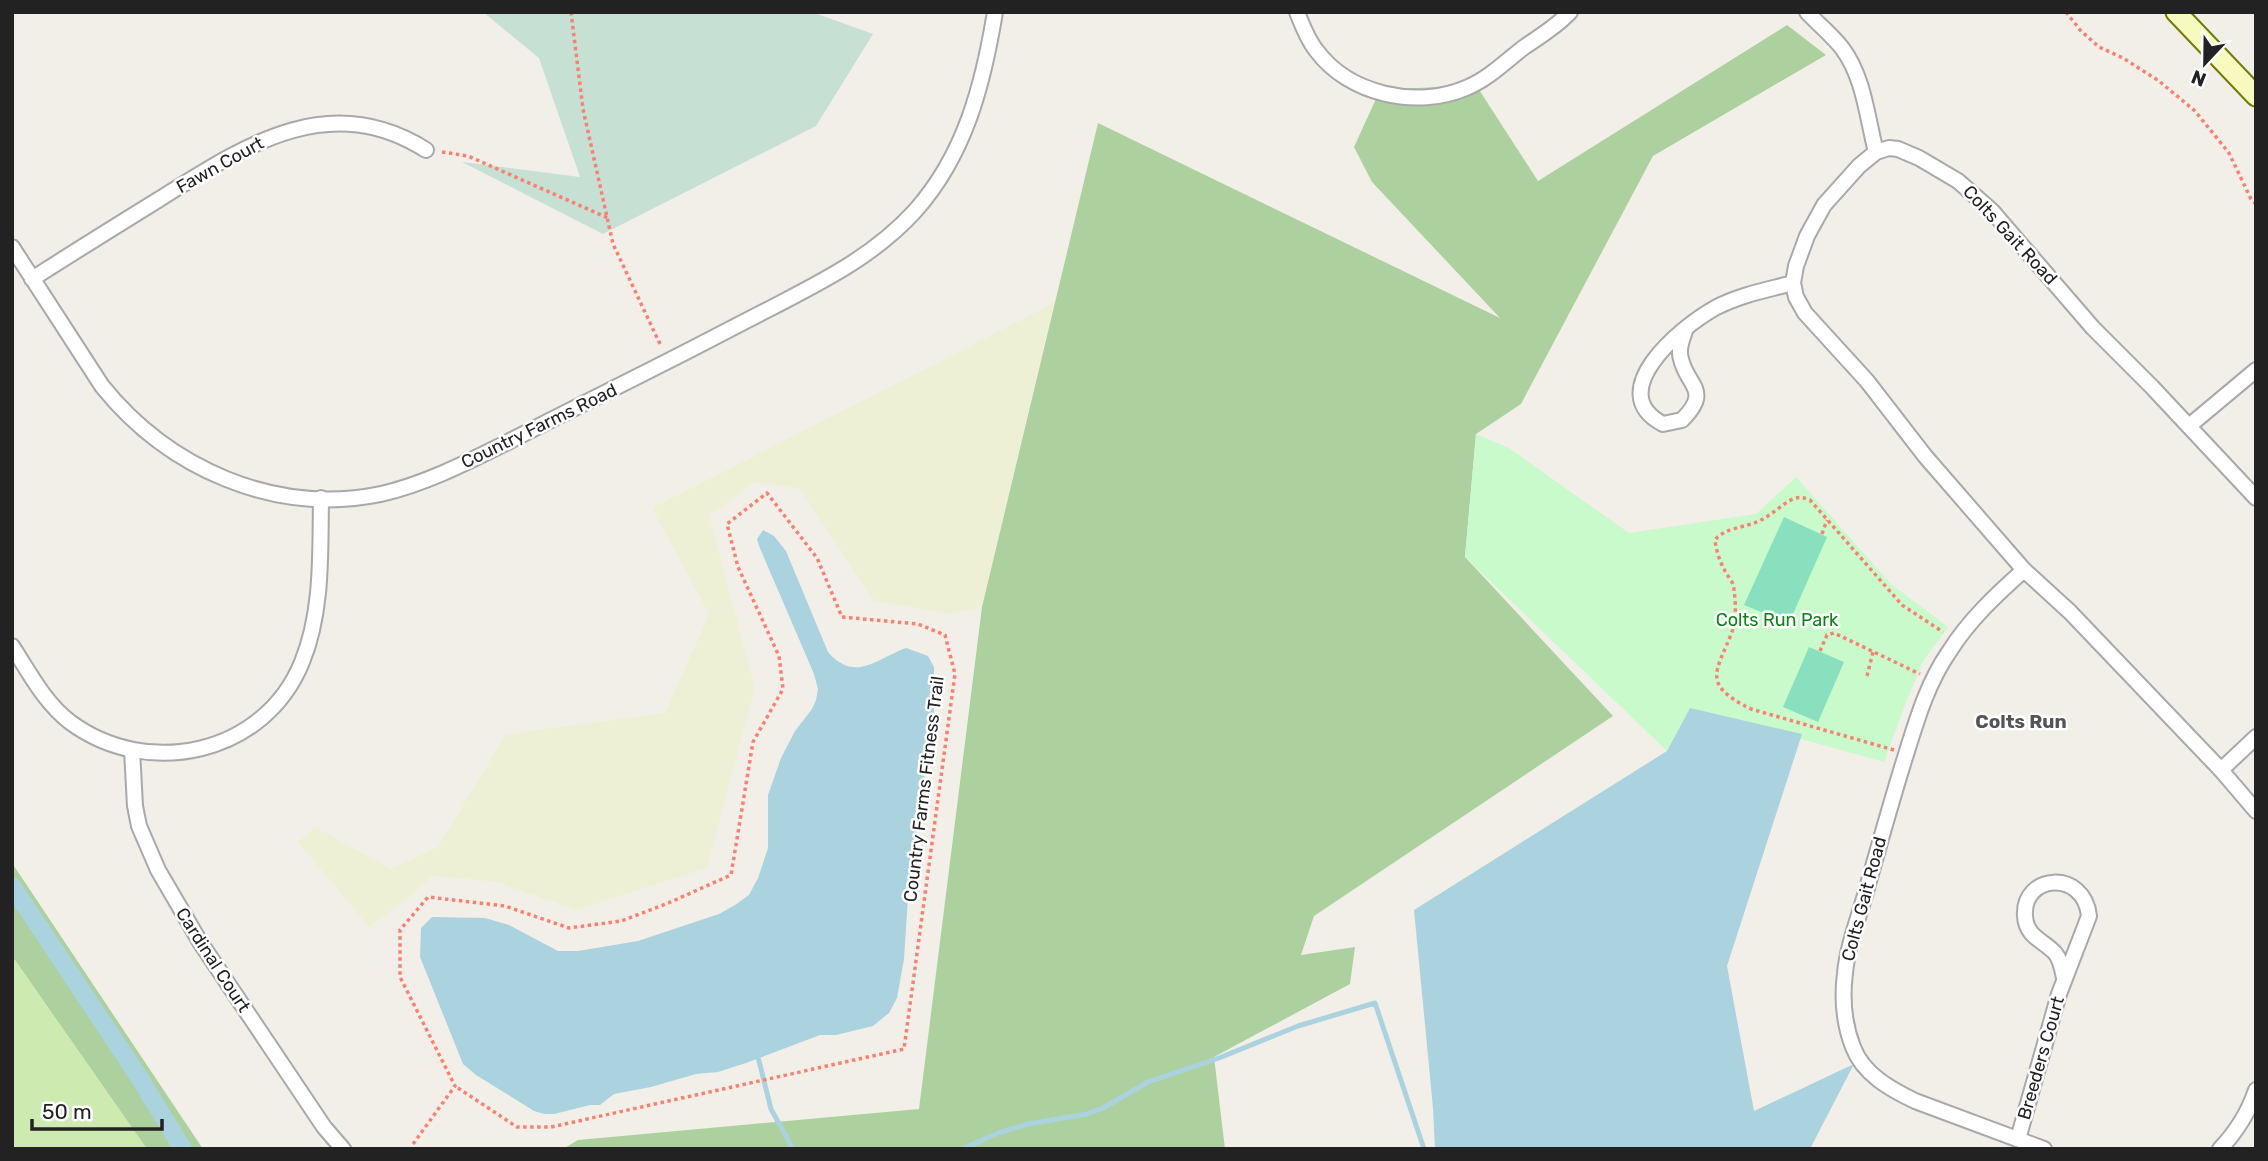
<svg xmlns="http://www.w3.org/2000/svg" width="2268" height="1161" font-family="Rubik,sans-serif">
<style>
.farmland{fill:#eef0d5}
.grass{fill:#cdebb0}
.forest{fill:#add19e}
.wetland{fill:#c6e0d4}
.park{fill:#c8facc}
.pitch{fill:#88e0be}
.water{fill:#aad3df}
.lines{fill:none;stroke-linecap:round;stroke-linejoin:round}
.stream{stroke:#aad3df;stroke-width:5}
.canal{stroke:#aad3df;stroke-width:18}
.street-casing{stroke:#a9a9a9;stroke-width:18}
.secondary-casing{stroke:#707d05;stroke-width:23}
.path{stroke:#fa8072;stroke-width:3.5;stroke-dasharray:3.5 3.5;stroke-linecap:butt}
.street{stroke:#fff;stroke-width:14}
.secondary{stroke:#f7fabf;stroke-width:19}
.labels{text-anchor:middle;stroke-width:5;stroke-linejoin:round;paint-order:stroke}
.street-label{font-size:18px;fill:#222;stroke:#fff}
.park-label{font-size:18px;fill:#0c8416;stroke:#fff}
.neighbourhood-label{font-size:19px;font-weight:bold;fill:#555;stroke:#fff}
</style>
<rect width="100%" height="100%" fill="#f2efe9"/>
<!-- farmland -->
<path class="farmland" d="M 1054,303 L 982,607 L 948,614 L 874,601 L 800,489 L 756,482 L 709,515 L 755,688 L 707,868 L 576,910 L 497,882 L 432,876 L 411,896 L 369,927 L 298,842 L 315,827 L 391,869 L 438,847 L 506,734 L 665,713 L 709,614 L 652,508 Z"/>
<!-- grass -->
<path class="grass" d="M 15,960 L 147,1149 L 12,1149 L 12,961 Z"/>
<!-- forest -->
<g class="forest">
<path d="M 1787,25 L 1826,55 L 1653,156 L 1521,404 L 1476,434 L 1465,557 L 1613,716 L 1314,916 L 1301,955 L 1355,947 L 1350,984 L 1214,1057 L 1225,1149 L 563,1149 L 578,1140 L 919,1109 L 982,607 L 1098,123 L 1500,318 L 1372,182 L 1354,147 L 1380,90 L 1476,85 L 1538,181 Z"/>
<path d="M 12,863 L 203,1149 L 147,1149 L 15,960 L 12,961 Z"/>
</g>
<!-- wetland -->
<path class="wetland" d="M 483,12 L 812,12 L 873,34 L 816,126 L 603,234 L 462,162 L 580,177 L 539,58 Z"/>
<!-- park -->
<path class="park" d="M 1476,434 L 1509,448 L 1629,533 L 1756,514 L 1796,477 L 1891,584 L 1948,627 L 1924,660 L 1906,702 L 1884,762 L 1690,708 L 1667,751 L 1465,557 Z"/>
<!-- pitch -->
<g class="pitch">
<path d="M 1784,517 L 1827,537 L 1789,623 L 1744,605 Z"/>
<path d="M 1809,647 L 1844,662 L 1818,722 L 1783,707 Z"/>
</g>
<!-- water -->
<g class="water">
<path d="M 763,530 L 774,536 L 786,551 L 828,652 C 855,683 876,659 906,648 L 928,656 L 934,667 L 934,710 L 908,897 L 904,959 L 897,998 L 889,1013 L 873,1026 L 836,1035 L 820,1035 L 746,1063 L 718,1072 L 696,1074 L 651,1087 L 614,1094 L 600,1105 L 590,1105 L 554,1114 L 544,1114 L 534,1111 L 476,1075 L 463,1064 L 420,957 L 421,928 L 432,917 L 485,918 L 509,925 L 558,951 L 578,951 L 638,941 L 719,914 L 735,905 L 749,895 L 758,878 L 768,848 L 768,795 L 781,758 L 795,731 L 812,709 L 816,700 L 818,689 L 814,674 L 759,546 L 757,539 Z"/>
<path d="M 1690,708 L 1802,734 L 1727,966 L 1754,1111 L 1854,1064 L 1810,1149 L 1435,1149 L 1433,1108 L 1414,910 L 1667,751 Z"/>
</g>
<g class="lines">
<!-- stream -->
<g class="stream">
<path d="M 757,1053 L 771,1109 L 793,1149"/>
<path d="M 963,1149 L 998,1133 L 1028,1124 L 1087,1114 L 1103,1108 L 1148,1082 L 1219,1058 L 1298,1026 L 1375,1003 L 1424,1149"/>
</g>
<!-- canal -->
<path class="canal" d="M 12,886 L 139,1077 L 183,1149"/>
<defs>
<g id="street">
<path d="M 1297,12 C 1302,25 1308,40 1316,50 C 1349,95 1417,109 1466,88 C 1488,79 1505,62 1523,48 C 1540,36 1556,27 1570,12"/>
<path d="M 1807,12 C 1818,24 1832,35 1842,48 C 1864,77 1867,117 1876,152"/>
<path d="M 12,247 L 102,386 C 168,468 274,516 381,494 C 425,484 468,462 508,442 C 562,414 617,387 672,359 C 706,342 739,324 773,307 C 825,280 875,255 915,211 C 965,155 983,85 995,12"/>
<path d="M 32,279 C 74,252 116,226 158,200 C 243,147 328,88 426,150"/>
<path d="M 1685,331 C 1682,340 1678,349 1681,359 C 1687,386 1712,390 1682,420 L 1663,424 C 1602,392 1681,327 1715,308 C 1739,295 1767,290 1793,283"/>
<path d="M 2189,426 L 2256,370"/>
<path d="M 2256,498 L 2152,387 L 2093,328 L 1992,211 L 1958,181 L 1919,158 L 1898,149 L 1889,148 L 1876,152 L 1859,166 L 1824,205 L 1807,236 L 1796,266 L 1793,283 L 1796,297 L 1805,313 L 1867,381 L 1925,456 L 2024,570 L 2070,612 L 2221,770 L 2256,811"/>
<path d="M 2024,570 C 1996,595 1969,620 1949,652 C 1926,685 1915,726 1903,764 C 1891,803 1880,842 1869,881 C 1861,912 1848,942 1845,973 C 1842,997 1844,1024 1853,1047 C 1863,1074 1890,1089 1915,1101 L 2044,1149"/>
<path d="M 12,646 C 29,672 44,702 70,722 C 148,780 265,754 302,662 C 323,611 320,552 321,498"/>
<path d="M 132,750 L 135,806 L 139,826 L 158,870 L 200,942 L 324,1127 L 343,1149"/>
<path d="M 2221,770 L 2256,737"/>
<path d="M 2018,1139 L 2059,994 L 2089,916 C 2084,869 2022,874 2025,916 C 2026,937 2043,940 2055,953 C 2061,960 2062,969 2064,978"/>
<path d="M 2220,1149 C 2237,1131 2248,1114 2256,1090"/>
</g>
<path id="secondary" d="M 2176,12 L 2256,96"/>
</defs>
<!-- street casing -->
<use href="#street" class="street-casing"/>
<!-- secondary casing -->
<use href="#secondary" class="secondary-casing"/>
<!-- path -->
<g class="path">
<path d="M 571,12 L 583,109 L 613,244 L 660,344"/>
<path d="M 2066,12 L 2081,31 L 2099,47 L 2123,58 L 2159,81 L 2195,111 L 2229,153 L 2251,199 L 2256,204"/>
<path d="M 442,152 L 468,156 L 608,218"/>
<path d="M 1822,534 L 1827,520"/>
<path d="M 1820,651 L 1827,635 L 1834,633 L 1920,674"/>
<path d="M 1867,676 L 1873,652"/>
<path d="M 1894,750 L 1751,709 C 1701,684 1716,673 1732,632 C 1736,620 1736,603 1734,590 C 1734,582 1728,577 1725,571 C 1720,562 1716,550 1715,540 C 1725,527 1746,528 1761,520 C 1772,515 1782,504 1793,499 C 1800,496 1804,498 1810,500 L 1902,605 L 1943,632"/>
<path d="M 413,1144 L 455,1086 L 400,977 L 400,930 L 428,897 L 505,906 L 569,928 L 621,921 L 666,904 L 731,875 L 753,742 L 783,689 L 779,656 L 738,567 L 727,524 L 767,493 L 817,558 L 842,617 L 918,624 L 945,635 L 955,674 L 904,1049 L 551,1127 L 517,1127 L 455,1086"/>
</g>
<!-- street -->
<use href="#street" class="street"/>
<!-- secondary -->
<use href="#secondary" class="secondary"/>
</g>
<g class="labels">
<!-- street labels -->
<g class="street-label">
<text transform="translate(220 165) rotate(-29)" y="6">Fawn Court</text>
<text transform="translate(2010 235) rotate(47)" y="6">Colts Gait Road</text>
<text transform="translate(539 426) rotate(-26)" y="6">Country Farms Road</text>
<text transform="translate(924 789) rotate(-83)" y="6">Country Farms Fitness Trail</text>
<text transform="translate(1864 899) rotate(-75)" y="6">Colts Gait Road</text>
<text transform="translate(213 960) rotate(57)" y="6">Cardinal Court</text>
<text transform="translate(2041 1058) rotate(-74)" y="6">Breeders Court</text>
</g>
<!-- park labels -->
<g class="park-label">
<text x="1777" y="626">Colts Run Park</text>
</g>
<!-- neighbourhood labels -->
<g class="neighbourhood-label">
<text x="2021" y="728">Colts Run</text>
</g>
</g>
<!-- border -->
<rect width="2268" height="1161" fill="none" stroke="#222222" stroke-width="28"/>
<!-- north arrow -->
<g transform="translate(2205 63) rotate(202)" stroke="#ffffff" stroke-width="5" paint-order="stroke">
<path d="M0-5L12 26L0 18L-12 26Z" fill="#222222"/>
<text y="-10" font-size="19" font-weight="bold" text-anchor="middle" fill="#222222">N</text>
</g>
<!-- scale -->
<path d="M32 1119v10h130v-10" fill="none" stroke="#222222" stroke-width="3.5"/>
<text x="42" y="1119" font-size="21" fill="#222222" stroke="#ffffff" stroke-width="5" paint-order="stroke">50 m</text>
</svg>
